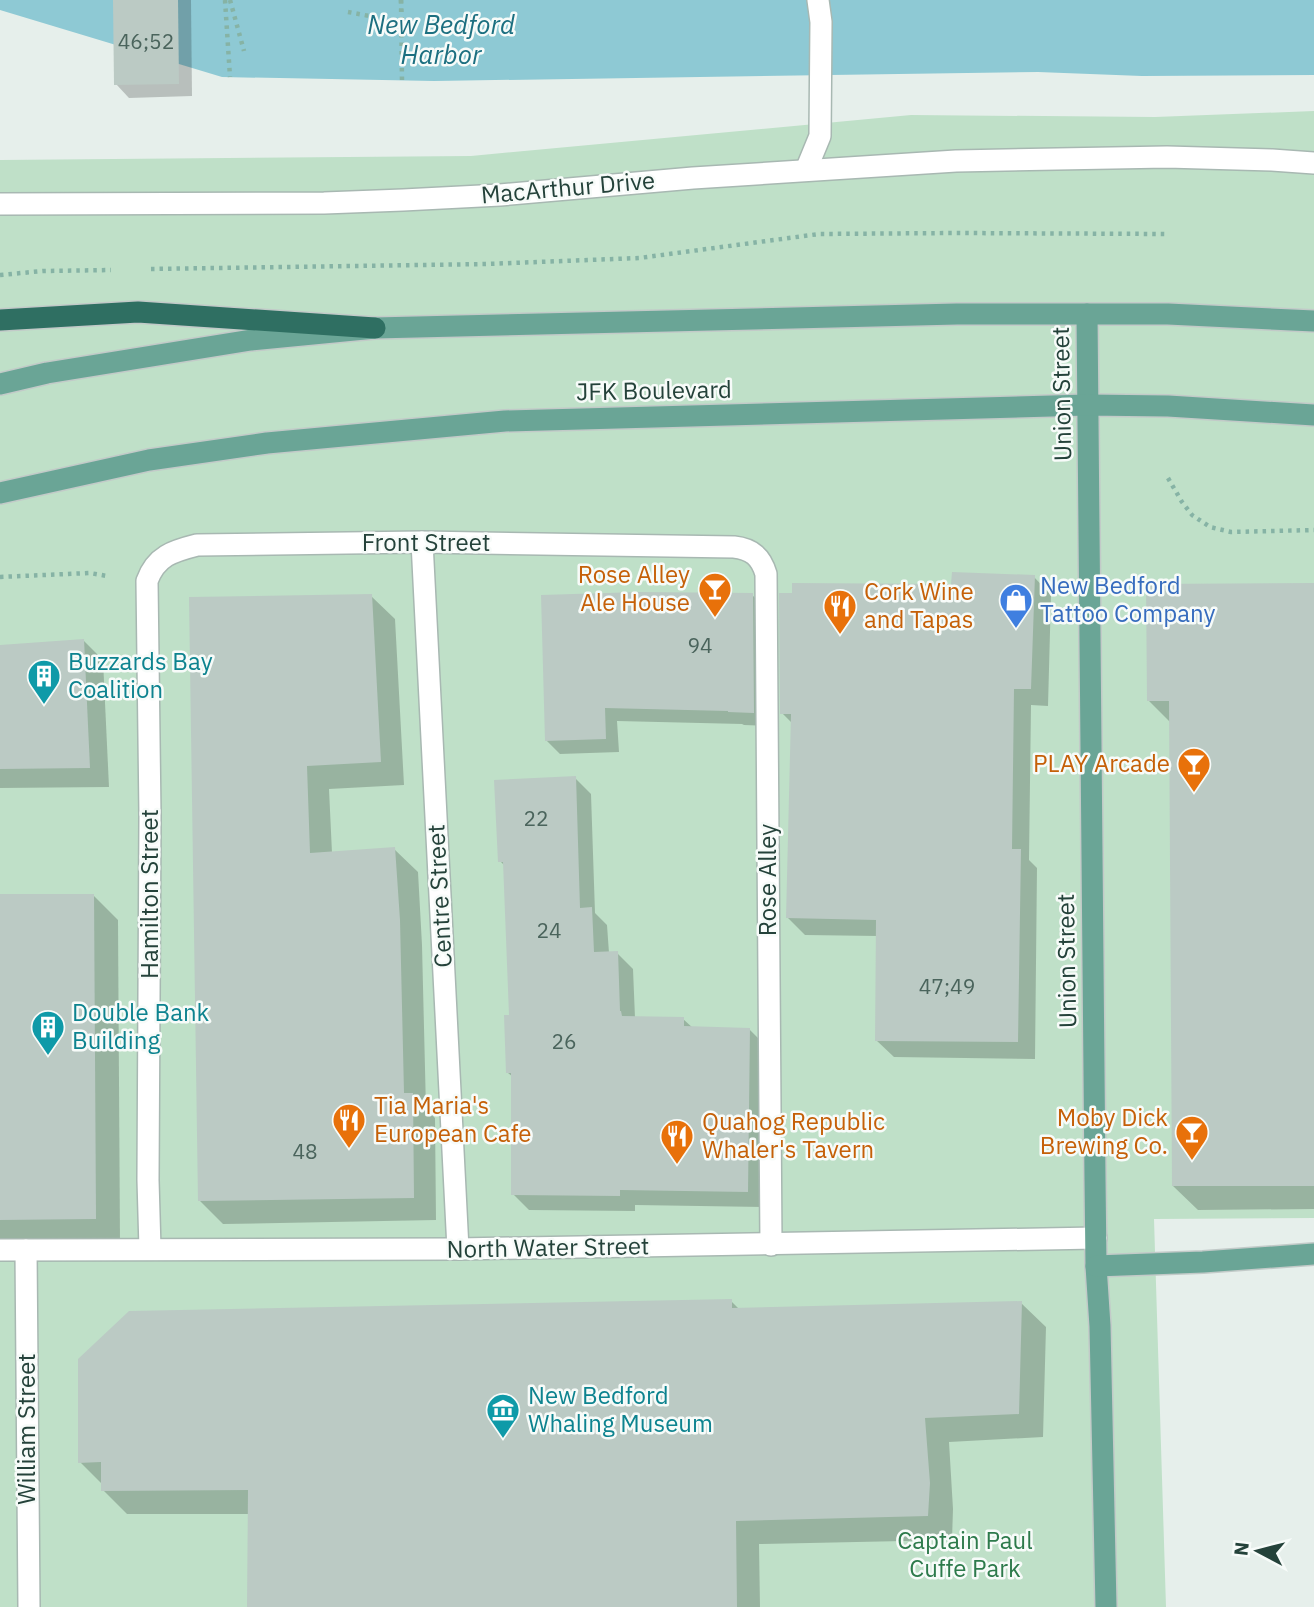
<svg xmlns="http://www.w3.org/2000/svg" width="1314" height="1607" font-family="'IBM Plex Sans',sans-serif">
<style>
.green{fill:#bfe0c8}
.water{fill:#8ec9d4}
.shadow{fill:#0003}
.building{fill:#bbcac4}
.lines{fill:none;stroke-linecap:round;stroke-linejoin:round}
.minor-casing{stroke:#a8b8b2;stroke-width:24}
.major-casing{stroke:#c2cac8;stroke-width:24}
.highway-casing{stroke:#c2cac8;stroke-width:24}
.path{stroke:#86b3a5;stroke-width:4.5;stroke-dasharray:3.5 5;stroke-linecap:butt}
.minor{stroke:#fff;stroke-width:21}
.major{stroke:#6aa596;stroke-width:21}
.highway{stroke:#2f6f62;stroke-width:21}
.path-bridge{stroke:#86b3a5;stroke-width:4.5;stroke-dasharray:3.5 5;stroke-linecap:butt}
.labels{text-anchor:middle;stroke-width:5;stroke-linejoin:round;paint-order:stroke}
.number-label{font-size:21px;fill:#4a645c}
.street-label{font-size:24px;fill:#24423a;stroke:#f7fbf9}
.food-label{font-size:24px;fill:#c56008;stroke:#f7fbf9;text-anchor:end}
.shop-label{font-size:24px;fill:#366cbe;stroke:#f7fbf9;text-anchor:start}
.culture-label{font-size:24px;fill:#0d838f;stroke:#f7fbf9;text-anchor:start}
.park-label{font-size:24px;fill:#2d7a4b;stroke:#f7fbf9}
.water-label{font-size:26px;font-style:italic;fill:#1c6f80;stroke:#f7fbf9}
</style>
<rect width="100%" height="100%" fill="#e6efeb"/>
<!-- green -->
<path class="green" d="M 1314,111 L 1314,1218 L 1154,1219 L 1166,1607 L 0,1607 L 0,160 L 471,156 L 911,115 L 1155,117 Z"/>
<!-- water -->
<path class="water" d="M 0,0 L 1314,0 L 1314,75 L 1142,76 L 1038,72 L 434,81 L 222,77 L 0,10 Z"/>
<!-- shadow -->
<g class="shadow">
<path d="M 115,0 L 191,0 L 192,96 L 129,98 L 116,84 Z"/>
<path d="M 1034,577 L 1051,595 L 1048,706 L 1031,705 L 1029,860 L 1037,868 L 1035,1059 L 894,1057 L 876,1040 L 878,936 L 805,935 L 788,918 L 792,723 L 782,713 L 953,586 Z"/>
<path d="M 1314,585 L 1314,1209 L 1198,1210 L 1173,1186 L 1170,722 L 1149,701 Z"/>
<path d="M 752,595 L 766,608 L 767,726 L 744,725 L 742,724 L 617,721 L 619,752 L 560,754 L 546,740 Z"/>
<path d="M 371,596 L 395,619 L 404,785 L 329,789 L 332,853 L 394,849 L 418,872 L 422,945 L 426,1109 L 435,1118 L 436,1220 L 223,1224 L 200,1201 L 191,599 Z"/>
<path d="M 84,641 L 103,660 L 109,787 L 0,788 L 0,647 Z"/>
<path d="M 575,778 L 591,794 L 595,913 L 607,925 L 609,953 L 617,953 L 633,969 L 635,1018 L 683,1019 L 693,1028 L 749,1029 L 765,1045 L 763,1207 L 635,1205 L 635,1211 L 529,1210 L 513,1194 L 513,1077 L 508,1073 L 511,1016 L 505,866 L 500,861 Z"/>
<path d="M 93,895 L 118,920 L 120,1243 L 0,1243 L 0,896 Z"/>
<path d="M 731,1301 L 739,1309 L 1021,1303 L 1046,1327 L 1043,1437 L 949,1442 L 953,1509 L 952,1540 L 759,1544 L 760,1607 L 249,1607 L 250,1514 L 127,1514 L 103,1490 L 103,1485 L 80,1462 Z"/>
</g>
<!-- building -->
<g class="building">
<path d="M 113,0 L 178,0 L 179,84 L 114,85 Z"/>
<path d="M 952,572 L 1035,575 L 1031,689 L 1014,689 L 1012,849 L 1021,849 L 1018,1042 L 875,1041 L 876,920 L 786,918 L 791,714 L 780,714 L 779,593 L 792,593 L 792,583 L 951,584 Z"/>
<path d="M 1314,583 L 1314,1186 L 1172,1186 L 1169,701 L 1147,701 L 1146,584 Z"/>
<path d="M 639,592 L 753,593 L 754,713 L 728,712 L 728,711 L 605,708 L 606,739 L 545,741 L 541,595 Z"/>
<path d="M 372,594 L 381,762 L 307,766 L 310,853 L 395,847 L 400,920 L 404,1093 L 413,1093 L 414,1198 L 198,1201 L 189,597 Z"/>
<path d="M 84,639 L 90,768 L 0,769 L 0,645 Z"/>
<path d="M 576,776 L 580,908 L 592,907 L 594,952 L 618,951 L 620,1011 L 621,1011 L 622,1016 L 684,1017 L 684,1026 L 750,1028 L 748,1192 L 620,1190 L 620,1196 L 511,1195 L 511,1073 L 506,1073 L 504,1015 L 509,1015 L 503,862 L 498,862 L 494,780 Z"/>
<path d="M 0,894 L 94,894 L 96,1219 L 0,1220 Z"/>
<path d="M 732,1299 L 732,1308 L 1022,1301 L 1019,1414 L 925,1418 L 930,1483 L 928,1516 L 736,1521 L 737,1607 L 247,1607 L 248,1490 L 101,1491 L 101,1462 L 78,1463 L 78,1359 L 129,1311 Z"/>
</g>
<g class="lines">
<defs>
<g id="minor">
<path d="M 806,170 L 820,136 L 821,22 L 818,0"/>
<path d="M 0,204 L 324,203 L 403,200 L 500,195 L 693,178 L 956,161 L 1167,157 L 1272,160 L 1314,163"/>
<path d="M 422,542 L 458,1249"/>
<path d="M 150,1249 L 148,1180 L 150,816 L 147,581 C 156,556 173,551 197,545 L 422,542 L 734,547 C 752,549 761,557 766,574 L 771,1245"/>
<path d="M 0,1250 L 458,1249 L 1096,1238"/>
<path d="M 26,1250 L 29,1607"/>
</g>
<g id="major">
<path d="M 1087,314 L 1095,1179 L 1096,1266 L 1100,1326 L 1106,1607"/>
<path d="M 0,384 L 47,373 L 251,340 L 375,328 L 957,314 L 1168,314 L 1314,321"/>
<path d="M 0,493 L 149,460 L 267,443 L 505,421 L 1087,405 L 1168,406 L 1314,415"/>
<path d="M 1096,1266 L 1203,1262 L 1314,1254"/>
</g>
<path id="highway" d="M 0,320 L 138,312 L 375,328"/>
</defs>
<!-- minor casing -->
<use href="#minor" class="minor-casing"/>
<!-- major casing -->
<use href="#major" class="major-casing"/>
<!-- highway casing -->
<use href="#highway" class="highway-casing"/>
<!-- path -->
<g class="path">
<path d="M 225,0 L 230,77"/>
<path d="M 230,0 L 244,51"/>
<path d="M 401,0 L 402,32"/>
<path d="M 348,12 L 401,22"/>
<path d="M 151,269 L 487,264 L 639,258 L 819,234 L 957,233 L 1167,234"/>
<path d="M 0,275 L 43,271 L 111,270"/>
<path d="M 1168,478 L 1182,502 L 1192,515 L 1210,527 L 1231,532 L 1314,530"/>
<path d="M 0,577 L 90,573 L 107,576"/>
</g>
<!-- minor -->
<use href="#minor" class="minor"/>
<!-- major -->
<use href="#major" class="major"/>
<!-- highway -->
<use href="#highway" class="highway"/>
<!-- path-bridge -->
<path class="path-bridge" d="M 401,0 L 402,81"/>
</g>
<!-- icons -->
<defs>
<symbol id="bar-pin" viewBox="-11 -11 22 30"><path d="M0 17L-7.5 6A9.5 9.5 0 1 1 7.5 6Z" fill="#e8710a" stroke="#f7fbf9"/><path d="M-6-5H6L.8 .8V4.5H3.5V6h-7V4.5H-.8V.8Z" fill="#fff"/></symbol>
<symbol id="shop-pin" viewBox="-11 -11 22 30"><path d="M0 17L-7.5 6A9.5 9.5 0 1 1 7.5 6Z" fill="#3f7fe0" stroke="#f7fbf9"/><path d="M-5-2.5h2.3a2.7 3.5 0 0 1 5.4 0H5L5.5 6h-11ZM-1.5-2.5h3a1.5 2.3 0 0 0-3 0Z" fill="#fff"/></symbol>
<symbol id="restaurant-pin" viewBox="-11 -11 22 30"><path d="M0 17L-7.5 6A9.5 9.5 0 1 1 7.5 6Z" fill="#e8710a" stroke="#f7fbf9"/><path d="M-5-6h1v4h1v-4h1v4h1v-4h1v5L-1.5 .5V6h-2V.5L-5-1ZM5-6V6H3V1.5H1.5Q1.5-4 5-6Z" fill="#fff"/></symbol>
<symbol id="building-pin" viewBox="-11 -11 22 30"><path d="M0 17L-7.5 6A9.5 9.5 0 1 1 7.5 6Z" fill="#0f9aa8" stroke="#f7fbf9"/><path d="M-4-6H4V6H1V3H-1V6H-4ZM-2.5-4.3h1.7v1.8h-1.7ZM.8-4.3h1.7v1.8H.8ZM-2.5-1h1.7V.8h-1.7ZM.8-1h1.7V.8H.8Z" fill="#fff"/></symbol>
<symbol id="museum-pin" viewBox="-11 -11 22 30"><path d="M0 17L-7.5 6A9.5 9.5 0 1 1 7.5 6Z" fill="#0f9aa8" stroke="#f7fbf9"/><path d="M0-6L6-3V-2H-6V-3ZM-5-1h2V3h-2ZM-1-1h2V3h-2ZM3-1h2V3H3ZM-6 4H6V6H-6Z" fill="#fff"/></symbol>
</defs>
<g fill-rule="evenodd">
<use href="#bar-pin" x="696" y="570" width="38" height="52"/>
<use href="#shop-pin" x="997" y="581" width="38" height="52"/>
<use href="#restaurant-pin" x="821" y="587" width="38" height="52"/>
<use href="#building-pin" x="25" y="657" width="38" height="52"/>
<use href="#bar-pin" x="1175" y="745" width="38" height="52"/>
<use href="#building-pin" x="29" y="1008" width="38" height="52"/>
<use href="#restaurant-pin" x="330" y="1101" width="38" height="52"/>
<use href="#bar-pin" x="1173" y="1113" width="38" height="52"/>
<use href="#restaurant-pin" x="658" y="1117" width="38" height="52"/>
<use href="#museum-pin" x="484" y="1391" width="38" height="52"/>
</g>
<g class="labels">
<!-- number labels -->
<g class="number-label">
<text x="146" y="49">46;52</text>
<text x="700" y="653">94</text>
<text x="536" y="826">22</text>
<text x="549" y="938">24</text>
<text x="947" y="994">47;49</text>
<text x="564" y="1049">26</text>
<text x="305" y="1159">48</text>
</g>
<!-- street labels -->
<g class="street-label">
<text transform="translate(568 188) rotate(-5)" y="8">MacArthur Drive</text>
<text transform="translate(654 391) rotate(-1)" y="8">JFK Boulevard</text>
<text transform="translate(1062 394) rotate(-91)" y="8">Union Street</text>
<text x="426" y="551">Front Street</text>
<text transform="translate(768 880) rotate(-90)" y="8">Rose Alley</text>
<text transform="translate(150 894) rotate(-90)" y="8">Hamilton Street</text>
<text transform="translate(440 896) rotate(-93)" y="8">Centre Street</text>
<text transform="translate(1067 961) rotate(-91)" y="8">Union Street</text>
<text transform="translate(548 1248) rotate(-1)" y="8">North Water Street</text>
<text transform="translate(27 1429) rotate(-90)" y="8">William Street</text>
</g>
<!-- food labels -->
<g class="food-label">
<text x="690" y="583">Rose Alley<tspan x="690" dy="28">Ale House</tspan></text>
<text x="864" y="600" text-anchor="start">Cork Wine<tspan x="864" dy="28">and Tapas</tspan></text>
<text x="1170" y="772">PLAY Arcade</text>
<text x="374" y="1114" text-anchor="start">Tia Maria's<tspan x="374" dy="28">European Cafe</tspan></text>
<text x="1168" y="1126">Moby Dick<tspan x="1168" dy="28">Brewing Co.</tspan></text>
<text x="702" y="1130" text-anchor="start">Quahog Republic<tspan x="702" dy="28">Whaler's Tavern</tspan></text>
</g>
<!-- shop labels -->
<g class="shop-label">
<text x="1040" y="594">New Bedford<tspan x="1040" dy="28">Tattoo Company</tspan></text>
</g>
<!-- culture labels -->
<g class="culture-label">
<text x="68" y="670">Buzzards Bay<tspan x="68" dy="28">Coalition</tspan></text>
<text x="72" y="1021">Double Bank<tspan x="72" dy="28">Building</tspan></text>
<text x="528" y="1404">New Bedford<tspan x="528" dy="28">Whaling Museum</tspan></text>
</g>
<!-- park labels -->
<g class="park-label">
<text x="965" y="1549">Captain Paul<tspan x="965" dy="28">Cuffe Park</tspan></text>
</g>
<!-- water labels -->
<g class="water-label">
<text x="441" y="34">New Bedford<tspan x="441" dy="30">Harbor</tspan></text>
</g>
</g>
<!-- north arrow -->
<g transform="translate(1258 1551) rotate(277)" stroke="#f7fbf9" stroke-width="5" paint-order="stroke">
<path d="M0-5L12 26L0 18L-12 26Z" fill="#24423a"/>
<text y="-10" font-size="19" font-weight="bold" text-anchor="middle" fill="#24423a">N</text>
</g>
</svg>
